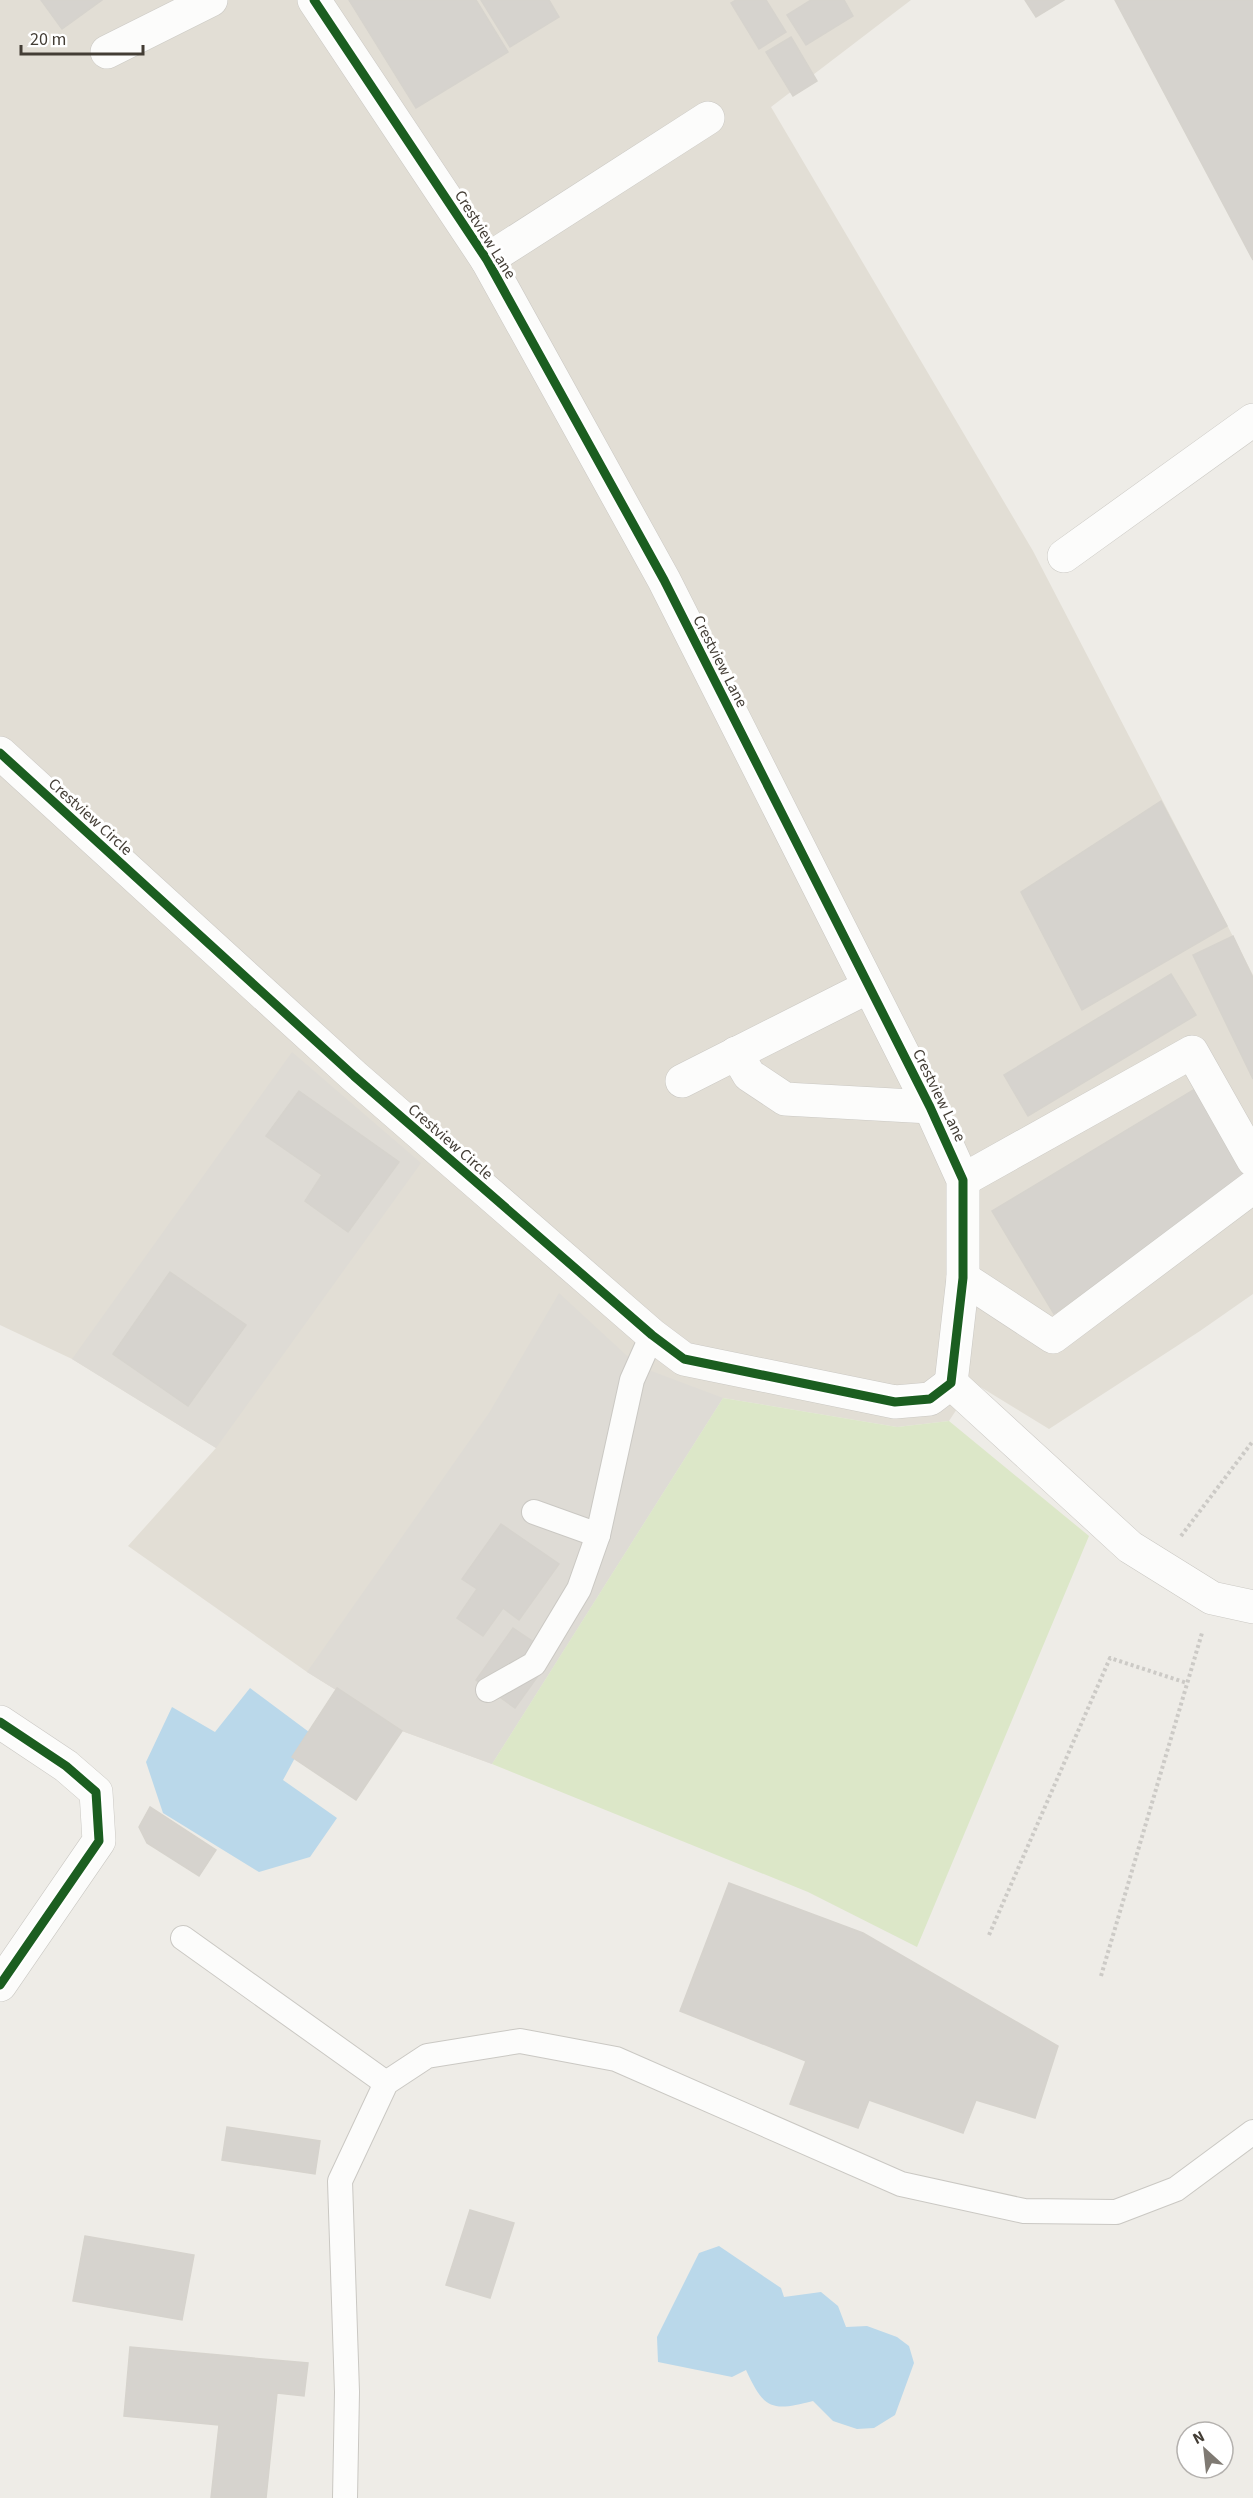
<svg xmlns="http://www.w3.org/2000/svg" width="1253" height="2498" font-family="'Source Sans 3',sans-serif">
<style>
.residential{fill:#e2ded5}
.industrial{fill:#dedbd5}
.green{fill:#dce7c8}
.water{fill:#bad8ea}
.building{fill:#d6d3ce;stroke:#d6d3cd;stroke-width:1.5}
.lines{fill:none;stroke-linecap:round;stroke-linejoin:round}
.lane-casing{stroke:#cac8c3;stroke-width:26}
.street-casing{stroke:#cac8c3;stroke-width:34}
.path{stroke:#cccac6;stroke-width:4;stroke-dasharray:3 3;stroke-linecap:butt}
.lane{stroke:#fcfcfb;stroke-width:24}
.street{stroke:#fcfcfb;stroke-width:33}
.cycleway-casing{stroke:#fff;stroke-width:13}
.cycleway{stroke:#1b5e20;stroke-width:9}
.labels{text-anchor:middle;stroke-width:6;stroke-linejoin:round;paint-order:stroke}
.street-label{font-size:16px;fill:#433d35;stroke:#fff}
</style>
<rect width="100%" height="100%" fill="#eeece7"/>
<!-- residential -->
<path class="residential" d="M 0,0 L 911,0 L 771,107 L 1033,551 L 1253,975 L 1253,1294 L 1200,1331 L 1049,1429 L 974,1383 L 949,1421 L 897,1427 L 723,1398 L 492,1764 L 402,1731 L 307,1672 L 128,1546 L 216,1448 L 72,1359 L 0,1325 Z"/>
<!-- industrial -->
<g class="industrial">
<path d="M 292,1052 L 421,1163 L 216,1448 L 72,1359 Z"/>
<path d="M 559,1293 L 638,1366 L 723,1398 L 492,1764 L 402,1731 L 307,1672 L 489,1413 Z"/>
</g>
<!-- green -->
<path class="green" d="M 723,1398 L 897,1427 L 949,1421 L 1089,1536 L 917,1947 L 808,1892 L 492,1764 Z"/>
<!-- water -->
<g class="water">
<path d="M 250,1688 L 309,1732 L 283,1780 L 337,1818 L 310,1857 L 259,1872 L 163,1813 L 146,1762 L 172,1707 L 215,1732 Z"/>
<path d="M 719,2246 L 781,2288 L 784,2297 L 821,2292 L 838,2306 L 846,2327 L 867,2326 L 897,2337 L 909,2346 L 914,2363 L 895,2415 L 874,2428 L 857,2429 L 833,2421 L 813,2401 C 771,2412 764,2409 746,2370 L 732,2377 L 658,2362 L 657,2337 L 699,2253 Z"/>
</g>
<!-- building -->
<g class="building">
<path d="M 41,0 L 102,0 L 62,29 Z"/>
<path d="M 349,0 L 476,0 L 508,52 L 416,108 Z"/>
<path d="M 481,0 L 549,0 L 559,17 L 510,47 Z"/>
<path d="M 736,0 L 766,0 L 786,32 L 759,49 L 731,3 Z"/>
<path d="M 811,0 L 844,0 L 853,16 L 806,45 L 787,15 Z"/>
<path d="M 1025,0 L 1064,0 L 1036,17 Z"/>
<path d="M 1115,0 L 1253,0 L 1253,260 Z"/>
<path d="M 791,37 L 817,81 L 793,96 L 766,52 Z"/>
<path d="M 1161,801 L 1227,926 L 1082,1010 L 1021,892 Z"/>
<path d="M 1233,936 L 1253,978 L 1253,1079 L 1193,955 Z"/>
<path d="M 1171,974 L 1196,1015 L 1028,1116 L 1004,1075 Z"/>
<path d="M 1200,1086 L 1251,1172 L 1054,1314 L 992,1211 Z"/>
<path d="M 299,1091 L 399,1162 L 348,1232 L 305,1201 L 322,1175 L 266,1136 Z"/>
<path d="M 170,1272 L 246,1325 L 188,1406 L 113,1354 Z"/>
<path d="M 501,1524 L 559,1564 L 519,1620 L 503,1608 L 483,1636 L 457,1618 L 477,1589 L 462,1579 Z"/>
<path d="M 513,1628 L 553,1655 L 515,1708 L 476,1680 Z"/>
<path d="M 337,1688 L 402,1731 L 356,1800 L 292,1757 Z"/>
<path d="M 150,1807 L 216,1850 L 199,1876 L 147,1843 L 139,1827 Z"/>
<path d="M 729,1883 L 863,1933 L 1058,2046 L 1035,2118 L 976,2100 L 963,2133 L 869,2100 L 858,2128 L 790,2104 L 806,2061 L 680,2011 Z"/>
<path d="M 227,2127 L 320,2141 L 315,2174 L 222,2160 Z"/>
<path d="M 470,2210 L 514,2223 L 490,2298 L 446,2285 Z"/>
<path d="M 85,2236 L 194,2255 L 182,2320 L 73,2301 Z"/>
<path d="M 130,2347 L 308,2363 L 304,2396 L 277,2393 L 266,2498 L 211,2498 L 219,2425 L 124,2416 Z"/>
</g>
<g class="lines">
<defs>
<g id="lane">
<path d="M 534,1512 L 598,1535"/>
<path d="M 488,1690 L 534,1664 L 579,1589 L 598,1535 L 632,1380 L 652,1335"/>
<path d="M 183,1938 L 386,2083"/>
<path d="M 345,2498 L 347,2392 L 340,2181 L 386,2083 L 427,2056 L 520,2041 L 616,2059 L 901,2184 L 1024,2211 L 1116,2212 L 1176,2189 L 1253,2132"/>
</g>
<g id="street">
<path d="M 314,0 L 487,260 L 664,580 L 930,1107 L 963,1180 L 963,1278 L 951,1383"/>
<path d="M 107,52 L 211,0"/>
<path d="M 487,260 L 708,118"/>
<path d="M 1064,556 L 1253,420"/>
<path d="M 0,753 L 354,1076 L 652,1335 L 684,1359 L 895,1402 L 930,1399 L 951,1383"/>
<path d="M 736,1053 L 749,1075 L 785,1099 L 930,1107"/>
<path d="M 682,1081 L 868,987"/>
<path d="M 963,1180 L 1192,1052 L 1253,1160"/>
<path d="M 963,1278 L 1053,1337 L 1253,1187"/>
<path d="M 951,1383 L 1130,1547 L 1212,1598 L 1253,1607"/>
<path d="M 0,1722 L 66,1766 L 96,1792 L 99,1841 L 0,1985"/>
</g>
</defs>
<!-- lane casing -->
<use href="#lane" class="lane-casing"/>
<!-- street casing -->
<use href="#street" class="street-casing"/>
<!-- path -->
<g class="path">
<path d="M 1181,1536 L 1253,1441"/>
<path d="M 989,1935 L 1110,1658 L 1187,1683"/>
<path d="M 1101,1976 L 1202,1633"/>
</g>
<!-- lane -->
<use href="#lane" class="lane"/>
<!-- street -->
<use href="#street" class="street"/>
<defs>
<g id="cycleway">
<path d="M 0,753 L 354,1076 L 652,1335 L 684,1359 L 895,1402 L 930,1399 L 951,1383 L 963,1278 L 963,1180 L 930,1107 L 664,580 L 487,260 L 314,0"/>
<path d="M 0,1722 L 66,1766 L 96,1792 L 99,1841 L 0,1985"/>
</g>
</defs>
<!-- cycleway casing -->
<use href="#cycleway" class="cycleway-casing"/>
<!-- cycleway -->
<use href="#cycleway" class="cycleway"/>
</g>
<g class="labels">
<!-- street labels -->
<g class="street-label">
<text transform="translate(486 234) rotate(58)" y="6">Crestview Lane</text>
<text transform="translate(721 661) rotate(63)" y="6">Crestview Lane</text>
<text transform="translate(91 816) rotate(42)" y="6">Crestview Circle</text>
<text transform="translate(940 1095) rotate(64)" y="6">Crestview Lane</text>
<text transform="translate(451 1141) rotate(41)" y="6">Crestview Circle</text>
</g>
</g>
<!-- north arrow -->
<g transform="translate(1205 2450) rotate(333)"><circle r="28" fill="#ffffff" stroke="#b4b1ae" stroke-width="1.5"/>
<path d="M0-4.5L10 22L0 15L-10 22Z" fill="#7f7a73"/>
<text y="-9" font-size="16" font-weight="bold" text-anchor="middle" fill="#433d35">N</text>
</g>
<!-- scale -->
<path d="M21 45v9h122v-9" fill="none" stroke="#433d35" stroke-width="3"/>
<text x="30" y="45" font-size="18" fill="#433d35" stroke="#ffffff" stroke-width="4.5" paint-order="stroke">20 m</text>
</svg>
